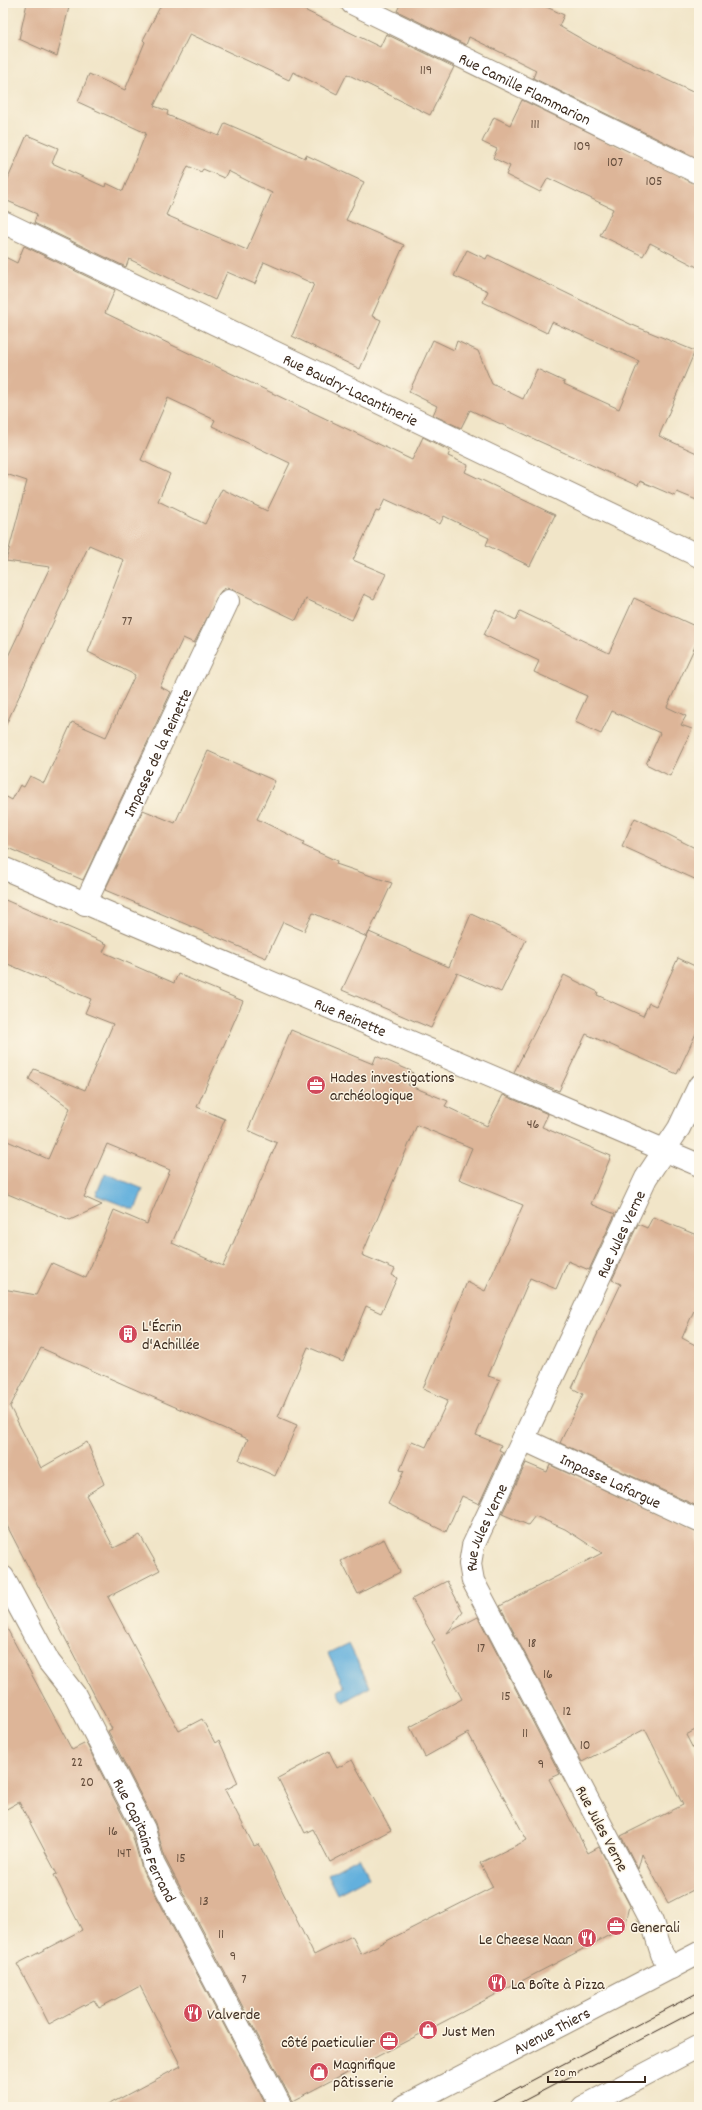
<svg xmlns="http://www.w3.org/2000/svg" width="702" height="2110" font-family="Dekko,sans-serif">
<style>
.water{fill:#64b0dd;stroke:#506d7e}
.building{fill:#ddb598;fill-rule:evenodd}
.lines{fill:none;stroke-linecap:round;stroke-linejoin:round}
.street-casing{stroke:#968873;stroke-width:24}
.secondary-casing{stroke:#968873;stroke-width:24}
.street{stroke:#fff;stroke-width:22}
.secondary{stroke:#fff;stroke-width:22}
.tram{stroke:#3b2a1e;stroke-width:1}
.labels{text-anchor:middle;stroke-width:3;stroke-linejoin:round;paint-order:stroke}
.number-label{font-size:14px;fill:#644d3c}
.street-label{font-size:16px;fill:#3b2a1e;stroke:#fcf5e5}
.poi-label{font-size:16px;fill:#3b2a1e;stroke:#fcf5e5;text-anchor:start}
</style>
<rect width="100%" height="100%" fill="#fcf5e5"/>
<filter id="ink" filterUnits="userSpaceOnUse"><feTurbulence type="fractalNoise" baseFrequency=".025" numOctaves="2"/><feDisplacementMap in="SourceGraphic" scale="8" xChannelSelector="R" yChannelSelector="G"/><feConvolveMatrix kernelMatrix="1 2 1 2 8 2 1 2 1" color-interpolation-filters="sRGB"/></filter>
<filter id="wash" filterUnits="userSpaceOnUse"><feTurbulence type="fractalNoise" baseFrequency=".012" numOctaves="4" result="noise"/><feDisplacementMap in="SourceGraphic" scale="16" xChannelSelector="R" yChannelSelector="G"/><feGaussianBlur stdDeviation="0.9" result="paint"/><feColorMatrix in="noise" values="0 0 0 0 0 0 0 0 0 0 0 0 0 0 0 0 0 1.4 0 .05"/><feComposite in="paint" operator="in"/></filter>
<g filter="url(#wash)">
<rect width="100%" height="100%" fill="#f1e5c8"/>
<!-- water -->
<g class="water">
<path d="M 105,1173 L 143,1189 L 135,1210 L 96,1195 Z"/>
<path d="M 349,1644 L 370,1687 L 343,1702 L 338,1691 L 344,1687 L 328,1654 Z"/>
<path d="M 359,1857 L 369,1877 L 337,1894 L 327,1874 Z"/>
</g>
<g id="blocks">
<!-- building -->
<g class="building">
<path d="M 27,3 L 70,3 L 57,56 L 19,39 Z"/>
<path d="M 162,3 L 290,3 L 380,47 L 386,34 L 454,67 L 430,115 L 347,74 L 337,94 L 293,72 L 289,80 L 190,34 L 154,106 L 168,111 L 167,115 L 219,136 L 225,123 L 305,158 L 306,155 L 364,182 L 346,220 L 404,245 L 372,316 L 381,320 L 360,369 L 292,336 L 314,284 L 264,262 L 255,284 L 227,272 L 215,300 L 129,259 L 126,267 L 34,223 L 37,214 L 3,199 L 3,190 L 27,135 L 58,148 L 52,163 L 105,187 L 106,183 L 123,191 L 146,133 L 78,102 L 89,74 L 125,90 L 145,42 L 143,40 ZM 188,166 L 201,172 L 203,169 L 224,178 L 228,171 L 272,193 L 247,250 L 166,215 Z"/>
<path d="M 401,3 L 538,3 L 564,15 L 559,26 L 592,45 L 699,95 L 699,159 L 533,78 L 536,70 L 500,52 L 469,37 L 466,45 L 397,11 Z"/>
<path d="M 522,100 L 699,185 L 699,268 L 650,243 L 643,256 L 600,235 L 613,209 L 548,178 L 540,192 L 506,175 L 510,166 L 493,158 L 497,149 L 482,142 L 494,117 L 510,125 Z"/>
<path d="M 24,246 L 115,290 L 105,313 L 412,460 L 423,437 L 450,451 L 448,456 L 468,465 L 465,472 L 555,515 L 530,566 L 486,545 L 489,538 L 444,516 L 440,524 L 385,499 L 379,512 L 376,511 L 353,560 L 386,574 L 374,599 L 364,594 L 352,620 L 306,599 L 296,620 L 227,587 L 221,591 L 194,643 L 183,638 L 160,687 L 171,692 L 83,880 L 3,846 L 3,795 L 12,800 L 20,785 L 24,787 L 30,776 L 44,783 L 72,722 L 106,737 L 135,675 L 88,652 L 124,560 L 89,545 L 3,731 L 3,667 L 50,567 L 6,561 L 27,481 L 3,473 L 3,256 L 17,263 ZM 168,398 L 215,420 L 212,426 L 290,463 L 267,511 L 222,489 L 205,524 L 158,501 L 170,474 L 141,460 Z"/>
<path d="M 467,250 L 486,259 L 488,255 L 630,324 L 695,351 L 659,436 L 699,454 L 699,501 L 677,492 L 675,496 L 640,481 L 638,486 L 470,410 L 461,428 L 433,415 L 437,406 L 409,392 L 433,340 L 454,350 L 457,341 L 478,351 L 492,384 L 523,399 L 537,369 L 565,382 L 564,384 L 619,409 L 639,361 L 552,322 L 547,333 L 483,302 L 488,291 L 454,276 Z"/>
<path d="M 634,598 L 699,628 L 699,638 L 667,707 L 686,716 L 681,725 L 692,729 L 670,776 L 646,764 L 660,733 L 612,711 L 601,734 L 575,722 L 587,696 L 534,672 L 539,661 L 484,635 L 496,610 L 516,620 L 520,611 L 609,653 Z"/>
<path d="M 208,751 L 275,781 L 257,819 L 304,842 L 302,845 L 337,861 L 336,864 L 392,883 L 367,937 L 313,913 L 304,931 L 283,922 L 266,958 L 105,890 L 143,810 L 175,823 Z"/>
<path d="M 635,818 L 699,850 L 699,881 L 622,846 Z"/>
<path d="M 3,899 L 107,944 L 103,952 L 174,983 L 178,974 L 243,1001 L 197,1107 L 225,1119 L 172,1243 L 223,1266 L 277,1143 L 248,1130 L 291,1030 L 373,1064 L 376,1056 L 411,1071 L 413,1073 L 408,1085 L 448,1101 L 445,1106 L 487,1126 L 503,1095 L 548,1114 L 542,1127 L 611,1156 L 591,1204 L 615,1214 L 589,1270 L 568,1261 L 556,1289 L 530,1278 L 488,1376 L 500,1380 L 476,1435 L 501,1445 L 499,1450 L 503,1452 L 479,1504 L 462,1496 L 446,1532 L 388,1504 L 404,1471 L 400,1470 L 412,1441 L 426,1447 L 448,1400 L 423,1389 L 467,1282 L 485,1291 L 523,1205 L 459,1179 L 472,1148 L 417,1125 L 362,1255 L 395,1269 L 392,1275 L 397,1278 L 381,1313 L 366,1306 L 343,1362 L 308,1347 L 278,1417 L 297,1425 L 275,1476 L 239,1460 L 248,1439 L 41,1348 L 10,1407 L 41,1468 L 87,1442 L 104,1484 L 86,1495 L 114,1548 L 140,1535 L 160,1570 L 108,1597 L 179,1731 L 202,1719 L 215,1743 L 219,1740 L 238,1783 L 225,1790 L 254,1846 L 259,1844 L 314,1955 L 352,1936 L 361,1954 L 493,1887 L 480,1863 L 527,1840 L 468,1733 L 425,1757 L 410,1727 L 462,1699 L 432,1642 L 435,1640 L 412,1599 L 447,1581 L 463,1612 L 447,1633 L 478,1617 L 560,1774 L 549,1779 L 588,1853 L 599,1847 L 630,1906 L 625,1927 L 292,2101 L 165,1858 L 155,1823 L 108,1731 L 112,1729 L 3,1518 L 3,1289 L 36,1295 L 52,1263 L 86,1278 L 114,1210 L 147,1224 L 170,1170 L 107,1144 L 84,1197 L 102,1205 L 70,1220 L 3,1192 L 3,1139 L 48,1159 L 70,1108 L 29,1079 L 34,1069 L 85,1090 L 113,1024 L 85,1013 L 91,999 L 3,962 Z"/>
<path d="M 471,914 L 526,940 L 501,992 L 457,973 L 431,1028 L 342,990 L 369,932 L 449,967 Z"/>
<path d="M 678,958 L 699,968 L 699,1027 L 677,1074 L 586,1034 L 559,1091 L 514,1072 L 564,975 L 598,992 L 597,995 L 643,1016 L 649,1003 L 656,1006 Z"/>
<path d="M 653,1217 L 699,1236 L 699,1299 L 682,1338 L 699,1347 L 699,1507 L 560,1443 L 583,1394 L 572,1388 L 621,1284 L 612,1280 L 638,1224 L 647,1228 Z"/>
<path d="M 526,1463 L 547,1472 L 550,1465 L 699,1533 L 699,1728 L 686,1735 L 699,1760 L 699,1887 L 668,1903 L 642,1854 L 638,1869 L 621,1836 L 683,1805 L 645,1729 L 582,1762 L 500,1606 L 602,1553 L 565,1529 L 535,1516 L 528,1525 L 502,1514 Z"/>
<path d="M 384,1539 L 400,1572 L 358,1594 L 341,1561 Z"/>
<path d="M 3,1621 L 72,1750 L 86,1743 L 132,1834 L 142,1869 L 267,2107 L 104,2107 L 181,2066 L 140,1986 L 99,2008 L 94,2000 L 49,2024 L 43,2012 L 17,1964 L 82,1930 L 54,1875 L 57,1874 L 19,1802 L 3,1811 Z"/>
<path d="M 329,1751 L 337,1768 L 352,1760 L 391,1830 L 330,1862 L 313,1829 L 305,1833 L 278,1778 Z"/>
</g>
</g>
</g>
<g filter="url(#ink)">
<use href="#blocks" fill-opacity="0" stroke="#968873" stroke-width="1"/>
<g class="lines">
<defs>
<g id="street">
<path id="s1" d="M 352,3 L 699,173"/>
<path id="s2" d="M 3,222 L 699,556"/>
<path id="s3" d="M 3,868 L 699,1165"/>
<path id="s4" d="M 85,904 L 228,601"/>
<path id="s5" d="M 523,1439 L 699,1521"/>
<path id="s6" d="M 3,1577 L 49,1662 L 75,1695 L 144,1829 L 153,1863 L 281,2107"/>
<path id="s7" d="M 671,1968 L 662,1954 L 652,1922 L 473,1581 L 470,1564 L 473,1546 L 646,1178 L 679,1128 L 699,1086"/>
</g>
<g id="secondary">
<path id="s8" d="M 403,2107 L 699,1953"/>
<path d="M 583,2107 L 699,2046"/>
</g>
</defs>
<!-- street casing -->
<use href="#street" class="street-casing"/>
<!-- secondary casing -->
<use href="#secondary" class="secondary-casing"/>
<!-- street -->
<use href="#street" class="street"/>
<!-- secondary -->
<use href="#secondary" class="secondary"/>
<!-- tram -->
<g class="tram">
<path d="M 482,2107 L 699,1992"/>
<path d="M 512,2107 L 699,2009"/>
</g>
</g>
</g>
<!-- icons -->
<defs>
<symbol id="office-disc" viewBox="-11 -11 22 22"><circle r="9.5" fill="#d1495b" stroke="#fcf5e5"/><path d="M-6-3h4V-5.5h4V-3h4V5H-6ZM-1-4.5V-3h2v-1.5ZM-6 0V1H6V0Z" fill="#fff"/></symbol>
<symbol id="building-disc" viewBox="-11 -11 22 22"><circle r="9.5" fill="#d1495b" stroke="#fcf5e5"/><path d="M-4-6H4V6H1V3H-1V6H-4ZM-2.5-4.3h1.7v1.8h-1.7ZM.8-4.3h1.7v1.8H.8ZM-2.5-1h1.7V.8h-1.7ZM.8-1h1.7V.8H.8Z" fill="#fff"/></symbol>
<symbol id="restaurant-disc" viewBox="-11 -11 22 22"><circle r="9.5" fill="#d1495b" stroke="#fcf5e5"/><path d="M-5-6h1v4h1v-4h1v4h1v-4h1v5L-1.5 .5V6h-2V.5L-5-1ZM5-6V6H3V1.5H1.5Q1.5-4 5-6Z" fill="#fff"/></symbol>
<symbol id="shop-disc" viewBox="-11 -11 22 22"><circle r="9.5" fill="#d1495b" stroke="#fcf5e5"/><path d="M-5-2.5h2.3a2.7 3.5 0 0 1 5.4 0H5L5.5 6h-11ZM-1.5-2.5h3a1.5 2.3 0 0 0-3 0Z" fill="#fff"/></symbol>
</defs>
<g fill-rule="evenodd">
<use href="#office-disc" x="305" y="1074" width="22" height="22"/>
<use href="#building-disc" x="117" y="1323" width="22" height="22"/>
<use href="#office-disc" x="605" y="1915" width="22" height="22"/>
<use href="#restaurant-disc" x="576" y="1927" width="22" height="22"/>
<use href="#restaurant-disc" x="486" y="1972" width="22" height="22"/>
<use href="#restaurant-disc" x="182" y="2002" width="22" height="22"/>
<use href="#shop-disc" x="417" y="2019" width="22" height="22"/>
<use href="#office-disc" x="378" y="2030" width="22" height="22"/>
<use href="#shop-disc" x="308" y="2061" width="22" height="22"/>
</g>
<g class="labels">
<!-- number labels -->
<g class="number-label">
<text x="426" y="74">119</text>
<text x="535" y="128">111</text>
<text x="582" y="150">109</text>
<text x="615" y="166">107</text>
<text x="654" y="185">105</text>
<text x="127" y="625">77</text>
<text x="533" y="1128">46</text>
<text x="532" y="1647">18</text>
<text x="481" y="1652">17</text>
<text x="548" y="1678">16</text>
<text x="506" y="1700">15</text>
<text x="567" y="1715">12</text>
<text x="525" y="1737">11</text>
<text x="585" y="1749">10</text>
<text x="77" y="1766">22</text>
<text x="541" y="1768">9</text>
<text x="87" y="1786">20</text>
<text x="113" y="1835">16</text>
<text x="124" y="1857">14T</text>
<text x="181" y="1862">15</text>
<text x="204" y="1905">13</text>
<text x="221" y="1938">11</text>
<text x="233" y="1960">9</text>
<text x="244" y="1983">7</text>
</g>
<!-- street labels -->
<g class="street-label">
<text dy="6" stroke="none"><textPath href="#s1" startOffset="193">Rue Camille Flammarion</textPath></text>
<text dy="6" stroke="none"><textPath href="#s2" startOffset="386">Rue Baudry-Lacantinerie</textPath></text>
<text dy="6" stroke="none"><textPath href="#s4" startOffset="168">Impasse de la Reinette</textPath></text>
<text dy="6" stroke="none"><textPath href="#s3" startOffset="378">Rue Reinette</textPath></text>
<text dy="6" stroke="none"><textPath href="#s7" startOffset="816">Rue Jules Verne</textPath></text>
<text dy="6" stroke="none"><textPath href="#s5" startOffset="97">Impasse Lafargue</textPath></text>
<text dy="6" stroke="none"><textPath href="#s7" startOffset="492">Rue Jules Verne</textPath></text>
<text transform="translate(603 1828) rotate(62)" y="6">Rue Jules Verne</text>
<text dy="6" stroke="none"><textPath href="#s6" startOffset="300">Rue Capitaine Ferrand</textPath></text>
<text dy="6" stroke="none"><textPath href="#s8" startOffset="167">Avenue Thiers</textPath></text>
</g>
<!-- poi labels -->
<g class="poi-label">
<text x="330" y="1082">Hades investigations<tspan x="330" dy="18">archéologique</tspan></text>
<text x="142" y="1331">L'Écrin<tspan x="142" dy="18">d'Achillée</tspan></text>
<text x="630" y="1932">Generali</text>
<text x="573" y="1944" text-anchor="end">Le Cheese Naan</text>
<text x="511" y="1989">La Boîte à Pizza</text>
<text x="207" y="2019">Valverde</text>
<text x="442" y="2036">Just Men</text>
<text x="375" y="2047" text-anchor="end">côté paeticulier</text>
<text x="333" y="2069">Magnifique<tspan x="333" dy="18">pâtisserie</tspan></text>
</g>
</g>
<!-- margin -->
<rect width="702" height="2110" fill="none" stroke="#fcf5e5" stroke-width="16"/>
<!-- scale -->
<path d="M548 2076v6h97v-6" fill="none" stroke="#3b2a1e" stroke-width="2"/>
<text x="554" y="2076" font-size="12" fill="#3b2a1e" stroke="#fcf5e5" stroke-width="3" paint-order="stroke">20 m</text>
</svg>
